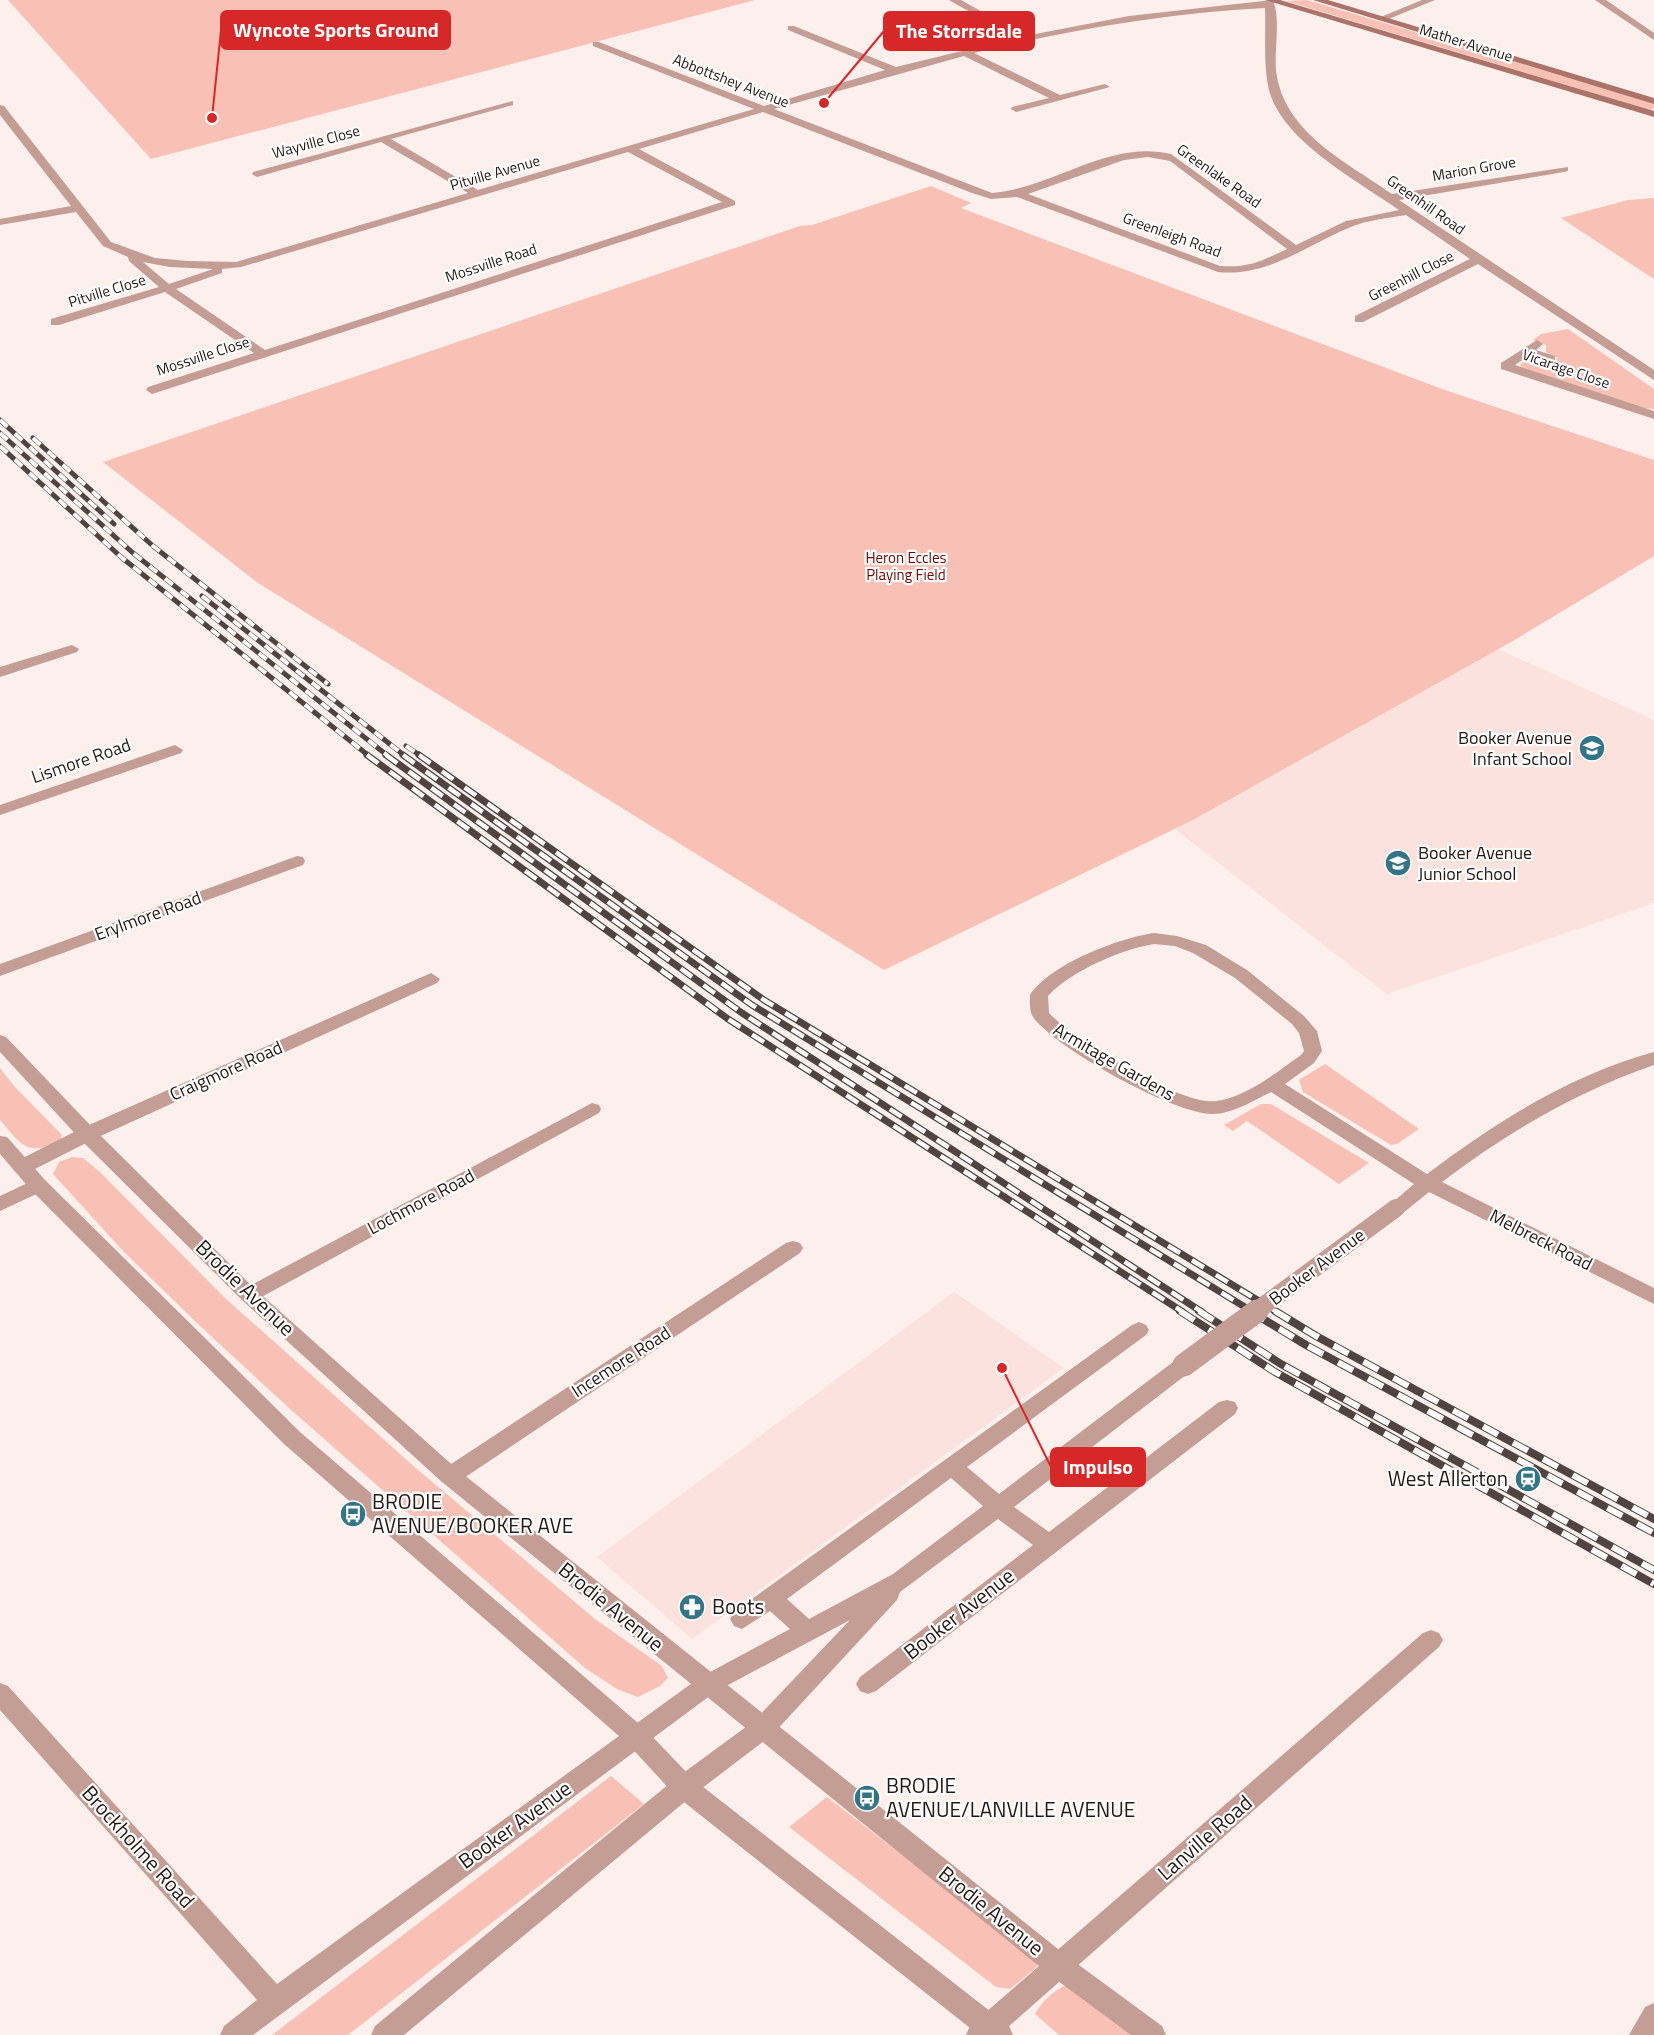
<svg xmlns="http://www.w3.org/2000/svg" width="1654" height="2035" font-family="'Titillium Web',sans-serif">
<style>
.built{fill:#fbe2dd}
.green{fill:#f9c0b6}
.lines{fill:none;stroke-linecap:round;stroke-linejoin:round}
.minor{fill:#c49d95;fill-rule:evenodd}
.tertiary{fill:#c49d95;fill-rule:evenodd}
.secondary{fill:#ab7369;fill-rule:evenodd}
.rail-far2-casing{stroke:#504442;stroke-width:5}
.rail-far1-casing{stroke:#504442;stroke-width:7}
.rail-casing{stroke:#504442;stroke-width:8}
.rail-far2{stroke:#fff;stroke-width:4;stroke-dasharray:10;stroke-linecap:butt}
.rail-far1{stroke:#fff;stroke-width:4.5;stroke-dasharray:14;stroke-linecap:butt}
.rail{stroke:#fff;stroke-width:6;stroke-dasharray:17;stroke-linecap:butt}
.minor-bridge-far1{stroke:#c49d95;stroke-width:18}
.minor-bridge{stroke:#c49d95;stroke-width:23}
.labels{text-anchor:middle;stroke-width:4.5;stroke-linejoin:round;paint-order:stroke}
.far-street-label{font-size:15px;fill:#231816;stroke:#fff}
.far-park-label{font-size:15px;fill:#700500;stroke:#fff}
.poi-label{font-size:18px;fill:#231816;stroke:#fff;text-anchor:end}
.street-label{font-size:18px;fill:#231816;stroke:#fff}
.near-street-label{font-size:21px;fill:#231816;stroke:#fff}
.near-poi-label{font-size:21px;fill:#231816;stroke:#fff;text-anchor:start}
.leader{fill:none;stroke:#d62828;stroke-width:2}
.callout-dot{fill:#d62828;stroke:#fff;stroke-width:2}
.callout{fill:#d62828;stroke:#d62828;stroke-width:2}
.callout-label{font-size:20px;text-anchor:middle;font-weight:bold;fill:#fff}
</style>
<rect width="100%" height="100%" fill="#fcefec"/>
<!-- built -->
<g class="built">
<path d="M 1498,649 L 1654,720 L 1654,903 L 1387,994 L 1175,829 Z"/>
<path d="M 954,1292 L 1064,1368 L 692,1639 L 597,1557 Z"/>
</g>
<!-- green -->
<g class="green">
<path d="M 8,0 L 755,0 L 151,159 Z"/>
<path d="M 1307,0 L 1654,103 L 1654,108 L 1650,110 L 1286,1 Z"/>
<path d="M 931,186 L 971,203 L 961,208 L 1442,389 L 1654,460 L 1654,556 L 1513,641 L 1191,821 L 884,970 L 258,583 L 103,462 L 800,226 L 812,225 Z"/>
<path d="M 1654,198 L 1654,279 L 1561,218 L 1628,200 Z"/>
<path d="M 1568,329 L 1654,389 L 1654,409 L 1635,407 L 1524,370 L 1520,365 L 1526,359 L 1552,362 L 1558,358 L 1546,352 L 1546,345 L 1533,340 L 1541,334 Z"/>
<path d="M 1325,1064 L 1419,1129 L 1397,1144 L 1391,1145 L 1303,1092 L 1299,1080 Z"/>
<path d="M 0,1068 L 14,1086 L 62,1135 L 60,1142 C 26,1157 21,1144 0,1120 Z"/>
<path d="M 1261,1104 L 1271,1104 L 1369,1163 L 1339,1184 L 1247,1121 L 1233,1131 L 1224,1125 Z"/>
<path d="M 72,1157 L 83,1158 L 100,1172 L 225,1298 L 418,1470 L 595,1619 L 662,1666 L 668,1678 L 660,1686 L 638,1697 L 617,1689 L 585,1668 L 289,1408 L 198,1324 L 124,1252 L 53,1174 L 59,1162 Z"/>
<path d="M 611,1776 L 644,1804 L 348,2035 L 272,2035 Z"/>
<path d="M 827,1797 L 1031,1954 L 1037,1960 L 1037,1967 L 1010,1989 L 996,1987 L 789,1827 Z"/>
<path d="M 1070,1984 L 1140,2035 L 1059,2035 L 1035,2014 C 1040,2003 1058,1986 1070,1984 Z"/>
</g>
<g class="lines">
<!-- minor -->
<g class="minor">
<path d="M 949,0 L 961,0 L 1025,36 L 1129,16 L 1273,0 C 1281,20 1274,48 1276,70 C 1283,132 1345,161 1392,194 L 1568,167 L 1568,171 L 1564,172 L 1399,200 L 1654,370 L 1654,380 L 1478,264 L 1363,322 L 1355,322 L 1355,316 L 1470,259 L 1406,215 C 1388,218 1368,220 1351,227 C 1306,245 1269,277 1218,272 L 1017,197 L 991,199 L 972,193 L 763,112 L 639,149 L 735,201 L 735,205 L 152,394 L 146,390 L 148,387 L 254,353 L 165,292 L 59,325 L 51,325 L 51,319 L 159,287 L 129,261 L 128,257 L 103,246 L 76,212 L 0,225 L 0,219 L 71,206 L 0,115 L 0,105 L 4,106 L 111,242 L 155,258 L 187,261 L 236,262 L 468,193 L 381,142 L 257,177 L 252,174 L 253,172 L 513,101 L 513,105 L 391,139 L 478,190 L 754,109 L 593,46 L 593,42 L 599,42 L 764,106 L 885,70 L 788,30 L 788,26 L 794,26 L 896,67 L 1015,38 ZM 1265,8 C 1266,35 1263,64 1269,90 C 1282,141 1358,181 1399,210 L 1346,221 L 1296,245 L 1171,154 C 1109,139 1053,188 992,193 L 774,109 L 964,56 L 1049,98 L 1012,107 L 1011,109 L 1016,112 L 1110,87 L 1105,84 L 1060,95 L 974,53 C 1070,30 1167,13 1265,8 ZM 628,152 L 722,202 L 265,350 L 176,289 L 222,273 L 222,269 L 241,267 ZM 1148,157 L 1170,161 L 1287,249 C 1261,261 1249,268 1220,266 L 1028,194 L 1124,160 ZM 143,262 L 170,267 L 213,269 L 169,284 Z"/>
<path d="M 1422,0 L 1435,0 L 1384,21 L 1376,19 Z"/>
<path d="M 1595,0 L 1606,0 L 1654,33 L 1654,40 Z"/>
<path d="M 1537,340 L 1543,344 L 1536,350 L 1555,356 L 1555,362 L 1528,356 L 1515,365 L 1654,411 L 1654,419 L 1501,369 L 1501,363 Z"/>
<path d="M 72,645 L 79,649 L 77,652 L 0,677 L 0,667 Z"/>
<path d="M 175,745 L 183,750 L 181,753 L 0,815 L 0,805 Z"/>
<path d="M 297,856 L 303,857 L 305,861 L 303,865 L 0,976 L 0,964 Z"/>
<path d="M 1154,933 L 1177,936 L 1206,945 L 1247,970 L 1304,1016 L 1317,1031 L 1322,1051 L 1314,1063 L 1285,1084 L 1427,1174 C 1496,1122 1570,1075 1654,1052 L 1654,1065 C 1576,1092 1508,1132 1442,1182 L 1654,1288 L 1654,1304 L 1429,1192 L 1403,1213 L 1389,1213 L 1386,1208 L 1414,1184 L 1271,1092 C 1253,1101 1232,1114 1212,1114 C 1174,1114 1055,1048 1033,1017 C 1029,1011 1030,1002 1030,995 C 1050,964 1119,938 1154,933 ZM 1154,944 L 1175,946 L 1193,953 L 1235,978 L 1292,1024 L 1299,1033 L 1304,1051 L 1301,1055 C 1277,1072 1248,1096 1217,1101 C 1182,1107 1073,1039 1049,1013 L 1048,996 C 1071,971 1122,949 1154,944 Z"/>
<path d="M 431,973 L 440,979 L 437,983 L 94,1139 L 29,1172 L 15,1172 L 12,1167 L 15,1162 L 80,1129 Z"/>
<path d="M 592,1103 L 599,1105 L 601,1109 L 599,1113 L 256,1300 L 249,1302 L 242,1300 L 239,1295 L 242,1290 Z"/>
<path d="M 38,1178 L 45,1180 L 48,1185 L 45,1190 L 0,1211 L 0,1196 Z"/>
<path d="M 793,1241 L 800,1243 L 803,1248 L 800,1253 L 458,1482 L 450,1485 L 442,1482 L 439,1476 L 442,1470 L 786,1243 Z"/>
<path d="M 1139,1322 L 1146,1325 L 1149,1330 L 1146,1335 L 967,1467 L 999,1494 L 1177,1359 L 1184,1357 L 1191,1359 L 1194,1365 L 1191,1371 L 1014,1507 L 1049,1532 L 1219,1402 L 1227,1400 L 1235,1402 L 1238,1408 L 1235,1414 L 876,1691 L 868,1694 L 860,1691 L 856,1684 L 860,1677 L 1033,1545 L 998,1519 L 900,1592 L 897,1600 L 772,1735 L 693,1795 L 404,2035 L 371,2035 L 375,2026 L 675,1779 L 754,1721 L 850,1620 L 715,1692 L 253,2035 L 220,2035 L 224,2026 L 257,2000 L 0,1710 L 0,1683 L 8,1686 L 277,1984 L 699,1678 L 790,1629 L 770,1611 L 742,1629 L 734,1626 L 730,1619 L 734,1612 L 1132,1325 ZM 951,1478 L 983,1506 L 893,1574 L 809,1619 L 787,1599 Z"/>
<path d="M 1431,1630 L 1439,1633 L 1443,1640 L 1439,1647 L 999,2035 L 966,2035 L 970,2026 L 1423,1633 Z"/>
<path d="M 1654,2003 L 1654,2035 L 1629,2035 L 1645,2007 Z"/>
</g>
<!-- tertiary -->
<g class="tertiary">
<path d="M 0,1035 L 6,1037 L 94,1129 L 256,1290 L 458,1470 L 1068,1957 L 1162,2026 L 1166,2035 L 1131,2035 L 1050,1975 L 442,1482 L 242,1300 L 80,1139 L 0,1052 Z"/>
<path d="M 0,1136 L 7,1137 L 45,1180 L 300,1432 L 645,1729 L 693,1779 L 1009,2026 L 1013,2035 L 979,2035 L 675,1795 L 627,1743 L 284,1444 L 31,1190 L 0,1154 Z"/>
</g>
<!-- secondary -->
<g class="secondary">
<path d="M 1265,0 L 1280,0 L 1654,111 L 1654,117 Z"/>
<path d="M 1313,0 L 1328,0 L 1654,98 L 1654,104 Z"/>
</g>
<defs>
<g id="rail-far2">
<path d="M 0,420 L 114,524"/>
<path d="M 0,433 L 133,553 L 388,756"/>
<path d="M 33,438 L 153,546 L 328,684"/>
<path d="M 0,446 L 121,557 L 369,756"/>
<path d="M 202,596 L 405,756"/>
<path d="M 406,746 L 421,756"/>
</g>
<g id="rail-far1">
<path d="M 367,755 L 728,1019 L 1183,1312"/>
<path d="M 386,755 L 742,1013 L 1202,1312"/>
<path d="M 403,755 L 752,1005 L 1253,1312"/>
<path d="M 419,755 L 764,1000 L 1277,1312"/>
</g>
<g id="rail">
<path d="M 1180,1311 L 1275,1372 L 1654,1584"/>
<path d="M 1199,1311 L 1281,1364 L 1654,1570"/>
<path d="M 1250,1311 L 1306,1345 L 1654,1533"/>
<path d="M 1275,1311 L 1316,1336 L 1654,1519"/>
</g>
</defs>
<!-- rail-far2 casing -->
<use href="#rail-far2" class="rail-far2-casing"/>
<!-- rail-far1 casing -->
<use href="#rail-far1" class="rail-far1-casing"/>
<!-- rail casing -->
<use href="#rail" class="rail-casing"/>
<!-- rail-far2 -->
<use href="#rail-far2" class="rail-far2"/>
<!-- rail-far1 -->
<use href="#rail-far1" class="rail-far1"/>
<!-- rail -->
<use href="#rail" class="rail"/>
<!-- minor-bridge-far1 -->
<path class="minor-bridge-far1" d="M 1255,1312 L 1396,1208"/>
<!-- minor-bridge -->
<path class="minor-bridge" d="M 1184,1365 L 1257,1311"/>
</g>
<!-- icons -->
<defs>
<symbol id="school-disc" viewBox="-11 -11 22 22"><circle r="9.5" fill="#337487" stroke="#fff"/><path d="M0-5L7-2L0 1L-7-2ZM-4 1L0 2.5L4 1V4Q0 6-4 4Z" fill="#fff"/></symbol>
<symbol id="station-disc" viewBox="-11 -11 22 22"><circle r="9.5" fill="#337487" stroke="#fff"/><path d="M-3-6H3Q5-6 5-4V2Q5 4 3 4L4.5 6H3L1.5 4h-3L-3 6H-4.5L-3 4Q-5 4-5 2V-4Q-5-6-3-6ZM-3.5-4v3h7v-3ZM-3.5 1v1.5H-2V1ZM2 1v1.5H3.5V1Z" fill="#fff"/></symbol>
<symbol id="bus-disc" viewBox="-11 -11 22 22"><circle r="9.5" fill="#337487" stroke="#fff"/><path d="M-5-6H5V4H4V6H2V4H-2V6H-4V4H-5ZM-3.5-4V0h7V-4ZM-3.5 1.2v1.5H-2V1.2ZM2 1.2v1.5H3.5V1.2Z" fill="#fff"/></symbol>
<symbol id="pharmacy-disc" viewBox="-11 -11 22 22"><circle r="9.5" fill="#337487" stroke="#fff"/><path d="M-2-6h4v4h4v4h-4v4h-4v-4h-4v-4h4Z" fill="#fff"/></symbol>
</defs>
<g fill-rule="evenodd">
<use href="#school-disc" x="1577" y="733" width="30" height="30"/>
<use href="#school-disc" x="1383" y="848" width="30" height="30"/>
<use href="#station-disc" x="1513" y="1464" width="30" height="30"/>
<use href="#bus-disc" x="338" y="1499" width="30" height="30"/>
<use href="#pharmacy-disc" x="677" y="1592" width="30" height="30"/>
<use href="#bus-disc" x="852" y="1783" width="30" height="30"/>
</g>
<g class="labels">
<!-- far-street labels -->
<g class="far-street-label">
<text transform="translate(1466 43) rotate(17)" y="5">Mather Avenue</text>
<text transform="translate(731 81) rotate(21)" y="5">Abbottshey Avenue</text>
<text transform="translate(316 142) rotate(-15)" y="5">Wayville Close</text>
<text transform="translate(1474 169) rotate(-10)" y="5">Marion Grove</text>
<text transform="translate(495 173) rotate(-16)" y="5">Pitville Avenue</text>
<text transform="translate(1219 176) rotate(35)" y="5">Greenlake Road</text>
<text transform="translate(1426 205) rotate(35)" y="5">Greenhill Road</text>
<text transform="translate(1172 235) rotate(20)" y="5">Greenleigh Road</text>
<text transform="translate(491 263) rotate(-18)" y="5">Mossville Road</text>
<text transform="translate(1411 276) rotate(-27)" y="5">Greenhill Close</text>
<text transform="translate(107 291) rotate(-17)" y="5">Pitville Close</text>
<text transform="translate(203 356) rotate(-18)" y="5">Mossville Close</text>
<text transform="translate(1566 369) rotate(19)" y="5">Vicarage Close</text>
</g>
<!-- far-park labels -->
<g class="far-park-label">
<text x="906" y="563">Heron Eccles<tspan x="906" dy="17">Playing Field</tspan></text>
</g>
<!-- poi labels -->
<g class="poi-label">
<text x="1572" y="744">Booker Avenue<tspan x="1572" dy="21">Infant School</tspan></text>
<text x="1418" y="859" text-anchor="start">Booker Avenue<tspan x="1418" dy="21">Junior School</tspan></text>
</g>
<!-- street labels -->
<g class="street-label">
<text transform="translate(81 761) rotate(-19)" y="6">Lismore Road</text>
<text transform="translate(148 916) rotate(-20)" y="6">Erylmore Road</text>
<text transform="translate(1114 1062) rotate(30)" y="6">Armitage Gardens</text>
<text transform="translate(226 1071) rotate(-24)" y="6">Craigmore Road</text>
<text transform="translate(421 1202) rotate(-28)" y="6">Lochmore Road</text>
<text transform="translate(1541 1240) rotate(27)" y="6">Melbreck Road</text>
<text transform="translate(1317 1267) rotate(-37)" y="6">Booker Avenue</text>
<text transform="translate(621 1362) rotate(-33)" y="6">Incemore Road</text>
</g>
<!-- near-street labels -->
<g class="near-street-label">
<text transform="translate(245 1288) rotate(44)" y="7">Brodie Avenue</text>
<text transform="translate(611 1607) rotate(39)" y="7">Brodie Avenue</text>
<text transform="translate(959 1614) rotate(-38)" y="7">Booker Avenue</text>
<text transform="translate(515 1825) rotate(-36)" y="7">Booker Avenue</text>
<text transform="translate(1205 1838) rotate(-41)" y="7">Lanville Road</text>
<text transform="translate(138 1847) rotate(48)" y="7">Brockholme Road</text>
<text transform="translate(991 1911) rotate(39)" y="7">Brodie Avenue</text>
</g>
<!-- near-poi labels -->
<g class="near-poi-label">
<text x="1508" y="1486" text-anchor="end">West Allerton</text>
<text x="372" y="1509">BRODIE<tspan x="372" dy="24">AVENUE/BOOKER AVE</tspan></text>
<text x="712" y="1614">Boots</text>
<text x="886" y="1793">BRODIE<tspan x="886" dy="24">AVENUE/LANVILLE AVENUE</tspan></text>
</g>
</g>
<!-- callouts -->
<path class="leader" d="M212 118L221 30M824 103L884 31M1002 1368L1051 1467"/>
<g class="callout-dot">
<circle cx="212" cy="118" r="6"/>
<circle cx="824" cy="103" r="6"/>
<circle cx="1002" cy="1368" r="6"/>
</g>
<g class="callout">
<rect x="221" y="11" width="229" height="38" rx="6"/>
<rect x="884" y="12" width="150" height="38" rx="6"/>
<rect x="1051" y="1448" width="94" height="38" rx="6"/>
</g>
<g class="callout-label">
<text x="336" y="37">Wyncote Sports Ground</text>
<text x="959" y="38">The Storrsdale</text>
<text x="1098" y="1474">Impulso</text>
</g>
</svg>
